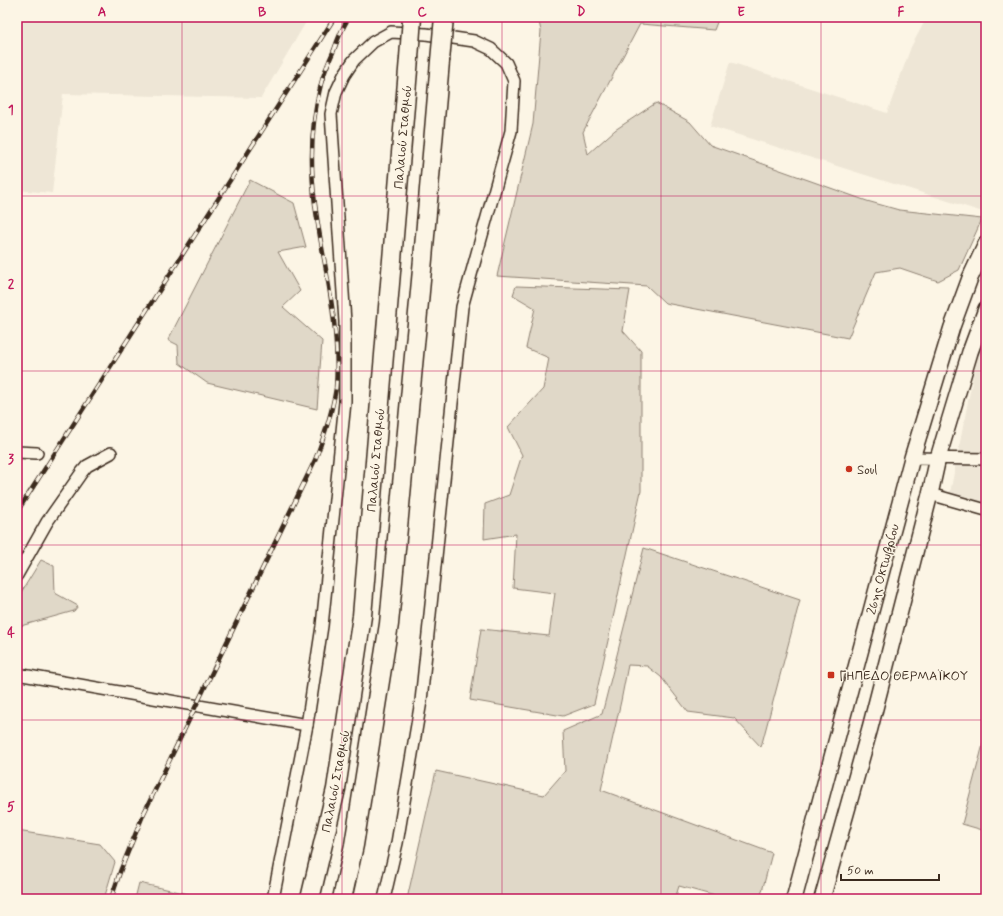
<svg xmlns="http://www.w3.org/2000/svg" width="1003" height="916" font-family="Mynerve,sans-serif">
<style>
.built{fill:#eee6d6}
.green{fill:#e0d8c8;stroke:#8e8173}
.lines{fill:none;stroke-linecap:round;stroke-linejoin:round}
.minor-casing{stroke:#3b2a1e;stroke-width:14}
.secondary-casing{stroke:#3b2a1e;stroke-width:18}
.trunk-casing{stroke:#3b2a1e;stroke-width:21}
.minor{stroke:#fcf5e5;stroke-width:11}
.secondary{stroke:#fcf5e5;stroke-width:15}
.trunk{stroke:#fcf5e5;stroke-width:18}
.rail-casing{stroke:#3b2a1e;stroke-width:4.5}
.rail{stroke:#fcf5e5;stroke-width:3;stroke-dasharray:9;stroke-linecap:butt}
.trunk-bridge-casing{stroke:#3b2a1e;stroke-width:21;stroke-linecap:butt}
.trunk-bridge{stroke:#fcf5e5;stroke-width:18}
.grid{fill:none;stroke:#c2185b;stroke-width:1;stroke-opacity:0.55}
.poi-dot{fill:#c8321e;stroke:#fcf5e5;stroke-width:1.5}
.labels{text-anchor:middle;stroke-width:3;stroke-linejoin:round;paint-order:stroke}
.street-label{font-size:13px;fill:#3b2a1e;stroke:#fcf5e5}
.poi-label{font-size:13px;fill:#3b2a1e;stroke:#fcf5e5;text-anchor:start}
.neatline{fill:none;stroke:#c2185b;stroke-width:1.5}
.grid-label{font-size:13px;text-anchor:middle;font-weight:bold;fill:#c2185b}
</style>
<rect width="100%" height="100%" fill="#fcf5e5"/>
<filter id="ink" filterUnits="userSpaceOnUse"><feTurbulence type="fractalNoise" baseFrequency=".025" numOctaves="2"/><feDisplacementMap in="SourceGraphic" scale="8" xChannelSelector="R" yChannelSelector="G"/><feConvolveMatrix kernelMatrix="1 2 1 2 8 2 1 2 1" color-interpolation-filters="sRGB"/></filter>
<g filter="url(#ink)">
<!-- built -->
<g class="built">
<path d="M 17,17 L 309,17 L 261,98 L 63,94 L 52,193 L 17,190 Z"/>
<path d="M 927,17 L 986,17 L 986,213 L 710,126 L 730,62 L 887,113 L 911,47 Z"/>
<path d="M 986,335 L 986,505 L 950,493 L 977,356 Z"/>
</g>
<!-- green -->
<g class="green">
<path d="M 538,17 L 719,17 L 714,30 L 640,24 L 583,132 L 588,154 L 615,130 L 656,103 L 690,122 L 710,145 L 867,201 L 899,210 L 982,219 L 959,270 L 938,281 L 900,268 L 876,272 L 848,338 L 665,303 L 647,286 L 497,276 L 533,124 L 541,31 Z"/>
<path d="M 250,180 L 294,203 L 306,247 L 278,252 L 300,291 L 283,307 L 322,341 L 317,409 L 207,383 L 179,363 L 178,345 L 168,340 Z"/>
<path d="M 516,286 L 630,290 L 623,331 L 641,351 L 641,491 L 594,704 L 563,716 L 470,700 L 481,629 L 549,636 L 555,593 L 513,588 L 516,534 L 484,539 L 485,504 L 509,495 L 522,455 L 508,427 L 543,389 L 549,358 L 526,348 L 535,308 L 513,295 Z"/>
<path d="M 644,548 L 800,600 L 761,747 L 734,718 L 688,712 L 661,677 L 647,666 L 628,665 L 621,701 L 601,790 L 772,853 L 760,899 L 726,899 L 679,886 L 675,899 L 407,899 L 436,771 L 544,795 L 565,771 L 563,731 L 602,714 Z"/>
<path d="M 41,560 L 54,566 L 55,593 L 78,606 L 74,611 L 17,627 L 17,599 Z"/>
<path d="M 986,733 L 986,831 L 962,824 Z"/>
<path d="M 17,831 L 100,844 L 115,862 L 104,899 L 17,899 Z"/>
<path d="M 139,883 L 193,895 L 194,899 L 135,899 Z"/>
</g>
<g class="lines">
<defs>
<g id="minor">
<path d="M 17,452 L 37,453"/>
<path d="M 912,458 L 986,459"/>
<path d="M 930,494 L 986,510"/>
<path d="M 17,575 L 47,522 L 82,472 L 87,466 L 111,453"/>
<path d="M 17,674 L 307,725"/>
<path d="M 273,899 L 307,725 L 322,626 L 345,402 L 345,322 L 331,114 L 336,92 L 344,75 L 354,60 L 373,42 L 391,32 L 426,34 L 474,41 L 491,49 L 506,63 L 514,81 L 511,131 L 462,307 L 421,701 L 397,843 L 384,899"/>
</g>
<g id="secondary">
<path d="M 794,899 L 912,458 L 952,327 L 970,278 L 986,244"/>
<path d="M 822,899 L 870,728 L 930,494 L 938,458 L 970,352 L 986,309"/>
</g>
<g id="trunk">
<path d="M 310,899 L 336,789 L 362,616 L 409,58"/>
<path d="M 342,899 L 354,845 L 389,624 L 423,259 L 440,61"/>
</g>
</defs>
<!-- minor casing -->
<use href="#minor" class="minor-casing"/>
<!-- secondary casing -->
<use href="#secondary" class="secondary-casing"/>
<!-- trunk casing -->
<use href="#trunk" class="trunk-casing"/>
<!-- minor -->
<use href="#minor" class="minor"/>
<!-- secondary -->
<use href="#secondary" class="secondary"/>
<!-- trunk -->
<use href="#trunk" class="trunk"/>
<defs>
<g id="rail">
<path d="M 17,512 L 335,17"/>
<path d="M 111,899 L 121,869 L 144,813 L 315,460 C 324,437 332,413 336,388 C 337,374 337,359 336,345 C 334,298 321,252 315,204 C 310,165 311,122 321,84 C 324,72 329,61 334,50 C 338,38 343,27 349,17"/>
</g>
</defs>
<!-- rail casing -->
<use href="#rail" class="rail-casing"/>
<!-- rail -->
<use href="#rail" class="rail"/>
<defs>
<g id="trunk-bridge">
<path d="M 409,58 L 412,17"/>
<path d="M 440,61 L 444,17"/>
</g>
</defs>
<!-- trunk-bridge casing -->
<use href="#trunk-bridge" class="trunk-bridge-casing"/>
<!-- trunk-bridge -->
<use href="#trunk-bridge" class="trunk-bridge"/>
</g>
</g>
<!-- grid -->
<path class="grid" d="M 182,17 L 182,899M 342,17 L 342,899M 502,17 L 502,899M 661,17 L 661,899M 821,17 L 821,899M 17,196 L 986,196M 17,371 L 986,371M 17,545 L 986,545M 17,720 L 986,720"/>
<!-- markers -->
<g class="poi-dot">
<circle cx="849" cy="469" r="4"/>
<rect x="827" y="671" width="8" height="8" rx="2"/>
</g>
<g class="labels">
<!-- street labels -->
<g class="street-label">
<text transform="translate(402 137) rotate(-85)" y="5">Παλαιού Σταθμού</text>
<text transform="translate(375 460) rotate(-85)" y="5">Παλαιού Σταθμού</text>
<text transform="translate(882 569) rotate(-75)" y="5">26ης Οκτωβρίου</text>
<text transform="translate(335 781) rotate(-79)" y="5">Παλαιού Σταθμού</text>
</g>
<!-- poi labels -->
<g class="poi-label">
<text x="857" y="474">Soul</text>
<text x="839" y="680">ΓΗΠΕΔΟ ΘΕΡΜΑΪΚΟΥ</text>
</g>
</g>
<!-- margin -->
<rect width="1003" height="916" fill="none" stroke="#fcf5e5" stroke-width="44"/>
<!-- scale -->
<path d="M841 874v6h98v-6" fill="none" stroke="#3b2a1e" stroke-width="2"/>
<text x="847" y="874" font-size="12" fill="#3b2a1e" stroke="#fcf5e5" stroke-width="3" paint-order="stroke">50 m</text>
<rect x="22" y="22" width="959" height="872" class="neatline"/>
<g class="grid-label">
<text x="102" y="16">A</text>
<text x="262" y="16">B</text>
<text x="422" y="16">C</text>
<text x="581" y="16">D</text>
<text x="741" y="16">E</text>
<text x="901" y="16">F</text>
<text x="11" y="114">1</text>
<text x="11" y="288">2</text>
<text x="11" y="463">3</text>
<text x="11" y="637">4</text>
<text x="11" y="811">5</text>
</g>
</svg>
